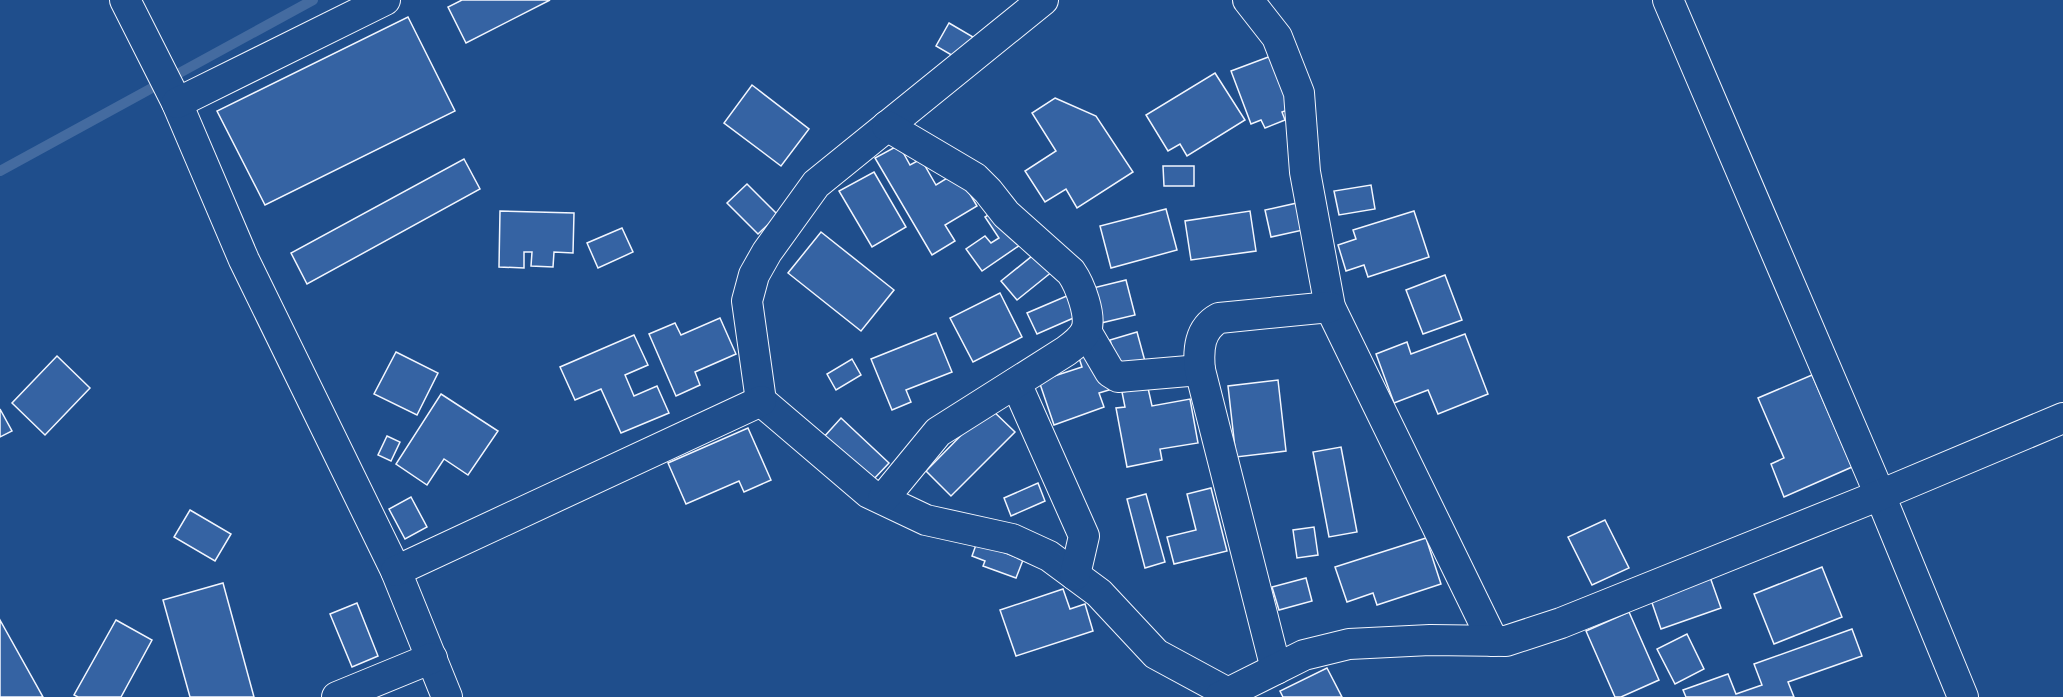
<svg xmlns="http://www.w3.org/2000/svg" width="2063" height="697" font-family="'Sofia Sans Condensed',sans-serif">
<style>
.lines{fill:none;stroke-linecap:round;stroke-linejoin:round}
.stream{stroke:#446ba0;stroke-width:10}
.building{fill:#3563a3;stroke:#f2f6ff;stroke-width:1.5}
.minor-casing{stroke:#f2f6ff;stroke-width:32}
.minor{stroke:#1f4e8c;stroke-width:30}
</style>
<rect width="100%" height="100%" fill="#1f4e8c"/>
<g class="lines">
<!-- stream -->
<path class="stream" d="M 0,171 L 313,0"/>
</g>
<!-- building -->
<g class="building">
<path d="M 462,0 L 550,0 L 466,43 L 448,7 Z"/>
<path d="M 408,17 L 455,111 L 265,205 L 217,111 Z"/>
<path d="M 949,23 L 973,37 L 960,60 L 936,46 Z"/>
<path d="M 1271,56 L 1291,109 L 1282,112 L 1285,120 L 1265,128 L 1261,120 L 1251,124 L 1231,71 Z"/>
<path d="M 1215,73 L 1245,120 L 1187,156 L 1180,144 L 1168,151 L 1146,115 Z"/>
<path d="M 752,85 L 809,129 L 781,166 L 724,123 Z"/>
<path d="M 1055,98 L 1096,116 L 1133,172 L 1077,208 L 1066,189 L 1045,202 L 1025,171 L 1056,151 L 1032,113 Z"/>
<path d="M 899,145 L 910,165 L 921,159 L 936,185 L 957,172 L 977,206 L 945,225 L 955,241 L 932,255 L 875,158 Z"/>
<path d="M 464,159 L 480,189 L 307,284 L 291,253 Z"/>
<path d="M 1163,166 L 1194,166 L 1194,186 L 1164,186 Z"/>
<path d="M 874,172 L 906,227 L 872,247 L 839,191 Z"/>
<path d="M 747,184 L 778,215 L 758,234 L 727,203 Z"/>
<path d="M 1371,185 L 1375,209 L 1339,215 L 1334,191 Z"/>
<path d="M 1297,203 L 1303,230 L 1271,237 L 1265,210 Z"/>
<path d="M 999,208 L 1023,243 L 982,271 L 966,249 L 985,236 L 991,243 L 999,238 L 985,217 Z"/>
<path d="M 1166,209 L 1177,250 L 1111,268 L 1100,226 Z"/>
<path d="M 500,211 L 574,213 L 573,253 L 554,252 L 553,267 L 531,266 L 532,252 L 524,252 L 524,268 L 499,267 Z"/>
<path d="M 1250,211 L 1256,251 L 1191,260 L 1185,221 Z"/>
<path d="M 1414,211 L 1429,257 L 1368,277 L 1364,265 L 1346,271 L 1338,245 L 1356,239 L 1353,230 Z"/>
<path d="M 622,228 L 633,252 L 598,268 L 587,243 Z"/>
<path d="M 821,232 L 894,290 L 861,331 L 788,273 Z"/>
<path d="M 1037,252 L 1053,271 L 1017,300 L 1001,281 Z"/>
<path d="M 1445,275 L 1462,320 L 1423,334 L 1406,290 Z"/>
<path d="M 1126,280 L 1135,315 L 1101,323 L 1093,288 Z"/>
<path d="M 1000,293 L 1022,337 L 973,362 L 950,318 Z"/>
<path d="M 1069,295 L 1078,316 L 1037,334 L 1027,313 Z"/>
<path d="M 720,318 L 736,354 L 695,372 L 700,385 L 676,396 L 649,334 L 675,323 L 681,335 Z"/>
<path d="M 1137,332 L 1146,365 L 1120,373 L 1110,340 Z"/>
<path d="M 936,333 L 952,372 L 906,390 L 911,402 L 892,410 L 871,359 Z"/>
<path d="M 1465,334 L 1488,394 L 1438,414 L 1428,390 L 1394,403 L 1376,354 L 1407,342 L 1411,354 Z"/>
<path d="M 634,335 L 648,365 L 625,375 L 634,396 L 657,386 L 669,413 L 621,433 L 601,389 L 575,400 L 560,367 Z"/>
<path d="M 1093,346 L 1109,390 L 1099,393 L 1104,407 L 1054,425 L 1039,381 L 1082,367 L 1077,352 Z"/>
<path d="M 396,352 L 438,373 L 417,415 L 374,394 Z"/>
<path d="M 57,356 L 90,388 L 45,435 L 12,403 Z"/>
<path d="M 852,359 L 861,375 L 836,390 L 827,374 Z"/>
<path d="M 1812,375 L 1852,467 L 1784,497 L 1771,464 L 1784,458 L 1758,398 Z"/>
<path d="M 1278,380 L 1286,451 L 1236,457 L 1228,386 Z"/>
<path d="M 1148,388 L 1152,406 L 1190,399 L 1198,443 L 1160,449 L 1162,460 L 1127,467 L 1116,408 L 1125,407 L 1122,392 Z"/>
<path d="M 441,394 L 498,431 L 468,475 L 444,459 L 427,485 L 396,464 Z"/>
<path d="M 989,407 L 1015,432 L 951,496 L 926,471 Z"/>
<path d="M 0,409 L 12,431 L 0,437 Z"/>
<path d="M 841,418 L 889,463 L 871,482 L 823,438 Z"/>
<path d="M 748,428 L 771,480 L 744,492 L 739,481 L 686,504 L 668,463 Z"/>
<path d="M 387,436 L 400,442 L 391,461 L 378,455 Z"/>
<path d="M 1341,447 L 1357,532 L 1329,537 L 1313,452 Z"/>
<path d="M 1038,483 L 1045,501 L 1011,516 L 1004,498 Z"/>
<path d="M 1211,488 L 1227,551 L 1174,564 L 1167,537 L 1196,530 L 1187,494 Z"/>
<path d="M 1146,494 L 1165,562 L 1145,568 L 1127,499 Z"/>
<path d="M 411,497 L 427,527 L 405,539 L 389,509 Z"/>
<path d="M 190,510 L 231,534 L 215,561 L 174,537 Z"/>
<path d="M 1605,520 L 1629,568 L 1592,585 L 1568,537 Z"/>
<path d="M 1314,527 L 1318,555 L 1297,558 L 1293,530 Z"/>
<path d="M 1426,538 L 1441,584 L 1377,605 L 1373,593 L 1347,602 L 1335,567 Z"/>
<path d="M 977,542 L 1023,560 L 1016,578 L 983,566 L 985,561 L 972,556 Z"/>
<path d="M 1822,567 L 1842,617 L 1774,644 L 1754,594 Z"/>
<path d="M 1710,577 L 1721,608 L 1661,629 L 1650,597 Z"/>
<path d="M 1306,578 L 1312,601 L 1279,610 L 1272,587 Z"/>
<path d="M 223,583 L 254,697 L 190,697 L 163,600 Z"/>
<path d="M 1063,589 L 1070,609 L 1085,604 L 1093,631 L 1016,656 L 1000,610 Z"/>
<path d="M 357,603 L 378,656 L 352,667 L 330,614 Z"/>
<path d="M 1629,612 L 1659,680 L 1621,697 L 1615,697 L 1586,631 Z"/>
<path d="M 0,620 L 43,697 L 0,697 Z"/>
<path d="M 116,620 L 152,640 L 121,697 L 78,697 L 74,695 Z"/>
<path d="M 1852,629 L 1862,656 L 1788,682 L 1794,697 L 1686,697 L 1683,690 L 1728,674 L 1736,694 L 1762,685 L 1754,664 Z"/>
<path d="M 1687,634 L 1704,669 L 1675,684 L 1657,649 Z"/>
<path d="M 1327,668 L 1342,697 L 1283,697 L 1280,691 Z"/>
</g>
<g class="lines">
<defs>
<g id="minor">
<path d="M 125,0 L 177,103 L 244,260 L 396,571 L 447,697"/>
<path d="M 1043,0 L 816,184 L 767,252 L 754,275 L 747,301 L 761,401 L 869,493 L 926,520 L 1012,539 L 1049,556 L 1099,593 L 1156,654 L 1228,693"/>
<path d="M 1248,0 L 1277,37 L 1299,93 L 1305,172 L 1330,307 L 1493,641"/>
<path d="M 1668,0 L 1880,495 L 1963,697"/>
<path d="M 177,103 L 385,0"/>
<path d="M 1086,331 L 1110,372 L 1118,377 L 1200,370"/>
<path d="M 1016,383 L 1084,536 L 1075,575"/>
<path d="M 883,499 L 938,432 L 1066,351 C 1073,346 1082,339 1086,331 C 1092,316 1080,285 1071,272 L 1006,214 L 988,191 L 975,178 L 887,126"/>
<path d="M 396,571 L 761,401"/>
<path d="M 1276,669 L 1200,370 C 1198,350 1199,329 1219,318 L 1330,307"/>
<path d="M 337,697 L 432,658"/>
<path d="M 1220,697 L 1304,655 L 1349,644 L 1430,640 L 1506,641 L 1561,623 L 1880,495 L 2063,418"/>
</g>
</defs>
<!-- minor casing -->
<use href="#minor" class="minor-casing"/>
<!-- minor -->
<use href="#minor" class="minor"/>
</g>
</svg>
